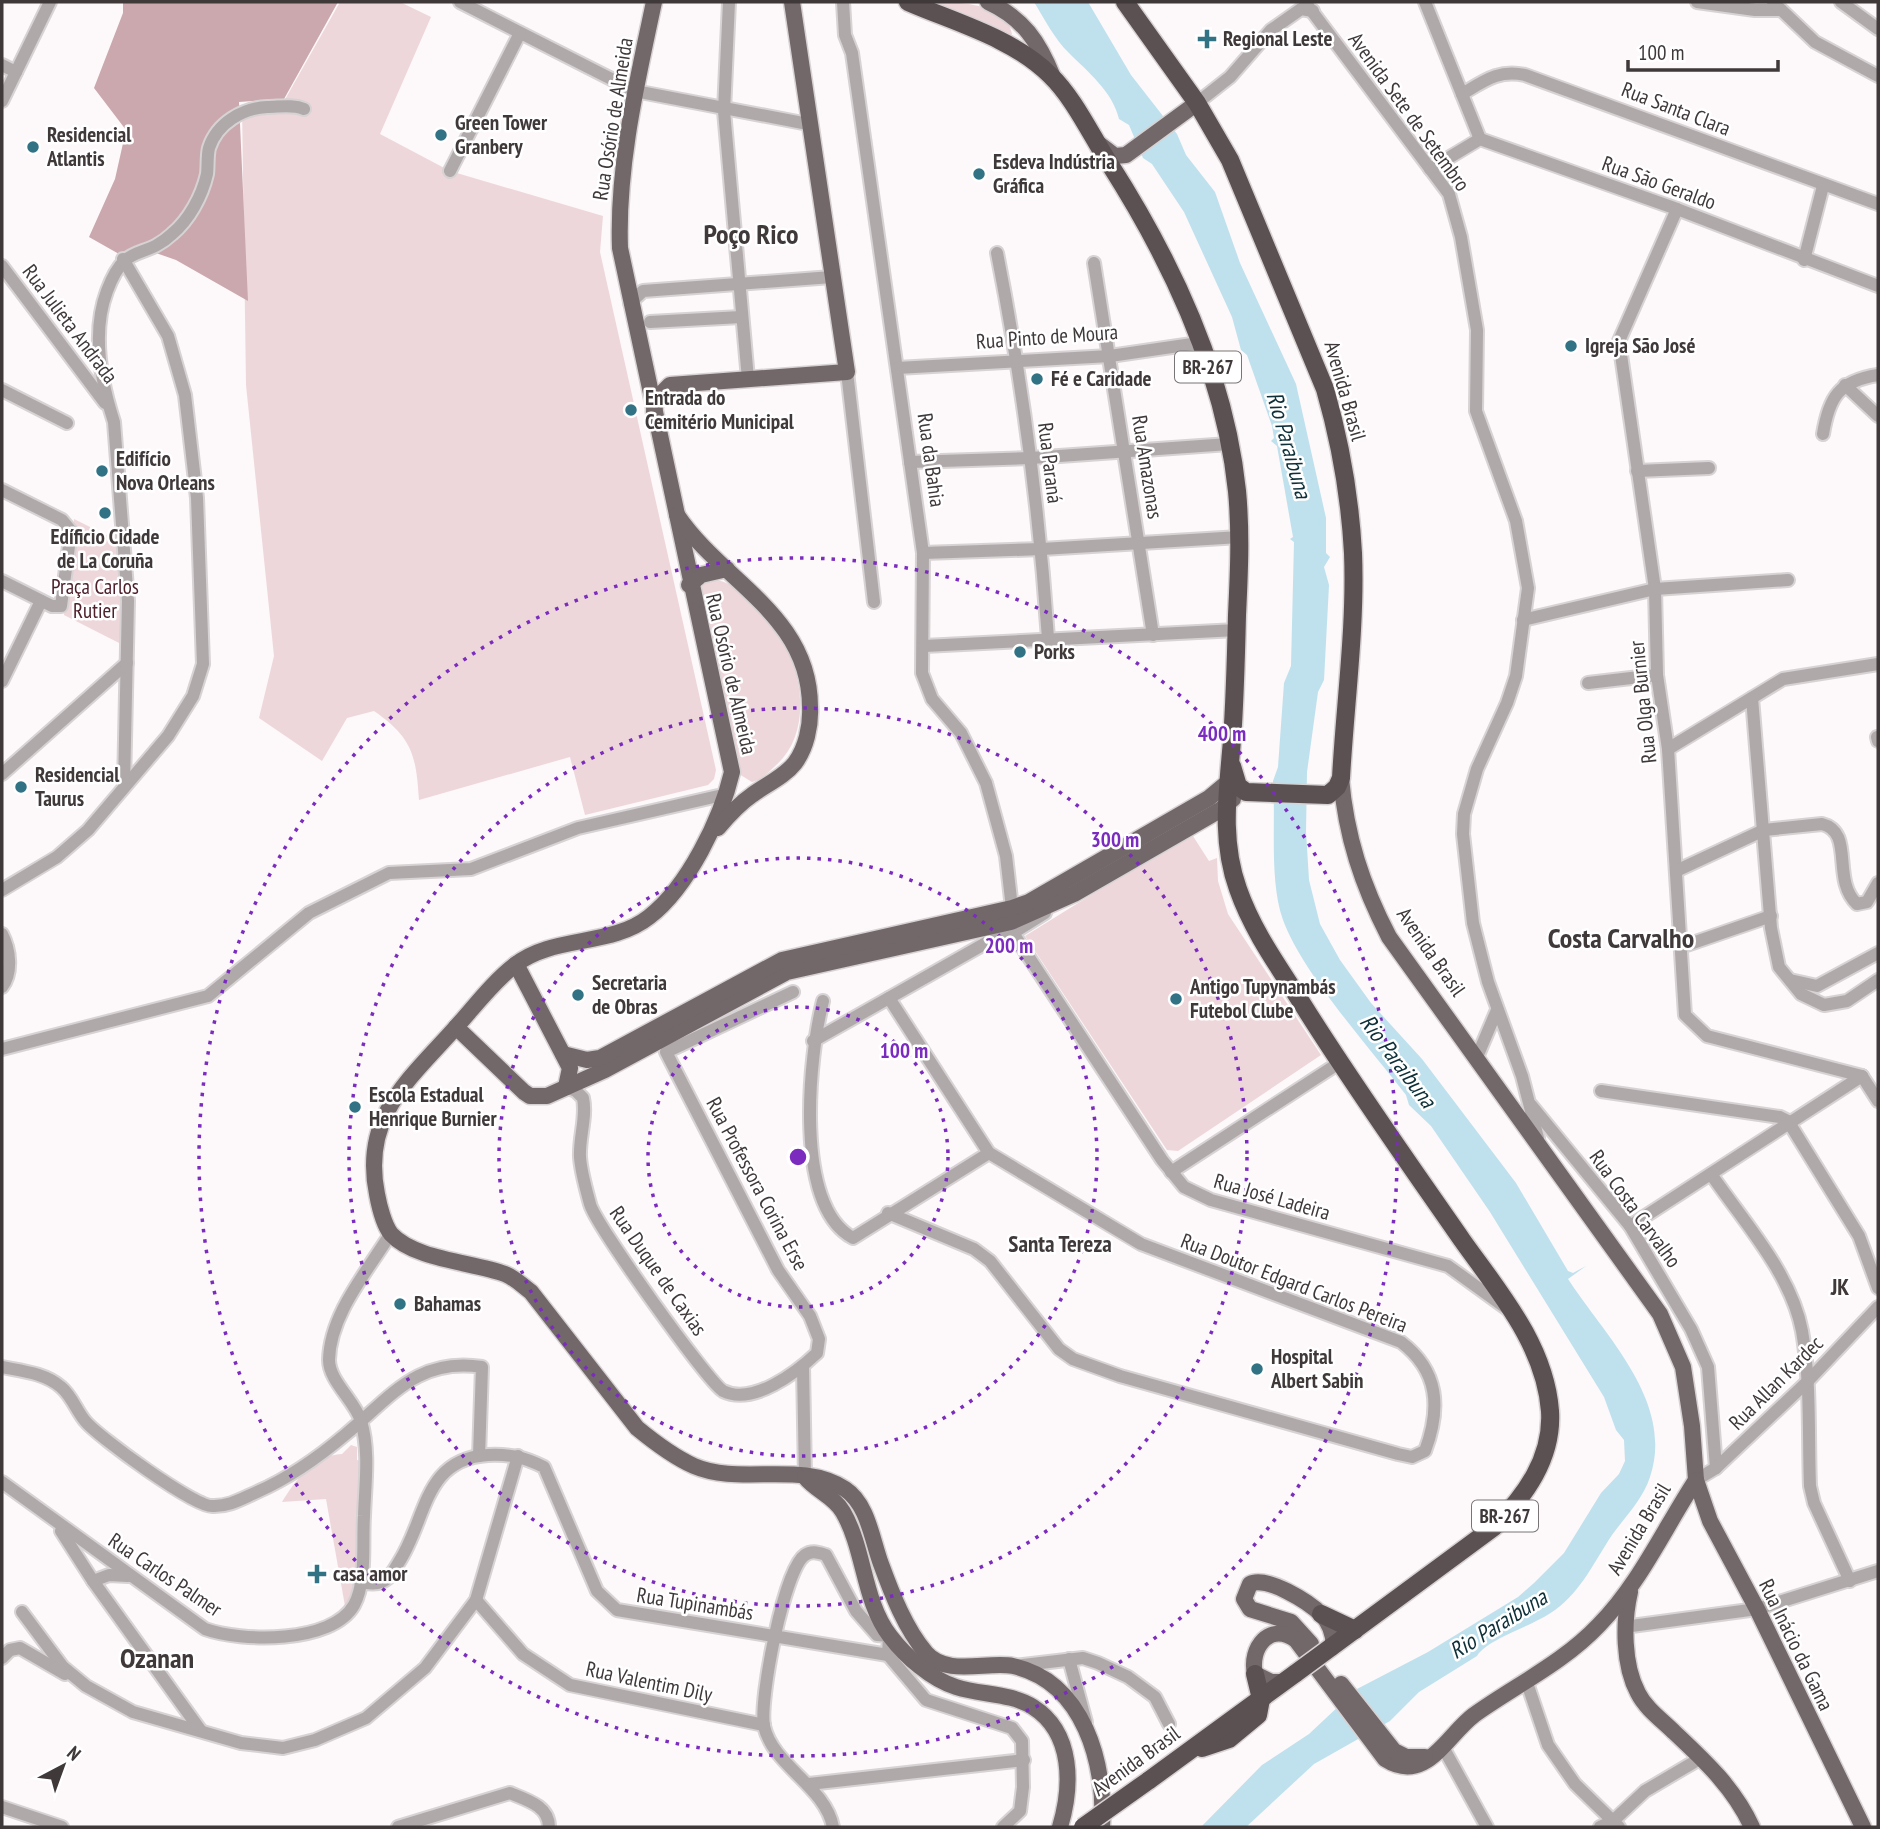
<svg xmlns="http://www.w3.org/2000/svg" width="1880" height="1829" font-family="'PT Sans Narrow',sans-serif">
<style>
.green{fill:#eed7db}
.forest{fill:#caa8ae}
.water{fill:#bee1ed}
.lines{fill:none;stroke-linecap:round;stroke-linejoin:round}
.minor-casing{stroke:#d7d2d3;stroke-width:16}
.major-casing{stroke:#d7d2d3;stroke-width:19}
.highway-casing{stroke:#d7d2d3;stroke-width:21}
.minor{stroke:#afa9aa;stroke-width:12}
.major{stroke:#726869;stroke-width:16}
.highway{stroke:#5c5152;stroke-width:18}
.highway-bridge-casing{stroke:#d7d2d3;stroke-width:21;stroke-linecap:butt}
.highway-bridge{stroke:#5c5152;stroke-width:18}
.ring{fill:none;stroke:#7b2cbf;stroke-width:3.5;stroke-dasharray:3.5 7}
.poi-dot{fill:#317285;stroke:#fff;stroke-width:2.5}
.labels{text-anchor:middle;stroke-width:5;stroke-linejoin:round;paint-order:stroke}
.shield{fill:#fff;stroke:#797475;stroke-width:2}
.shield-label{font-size:19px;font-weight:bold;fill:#3f393a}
.poi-label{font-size:21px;font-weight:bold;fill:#3f393a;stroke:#fff;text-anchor:start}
.street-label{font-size:21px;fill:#3f393a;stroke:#fff}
.park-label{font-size:21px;fill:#4e202c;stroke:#fff}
.water-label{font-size:23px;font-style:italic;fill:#0d2f38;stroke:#fff}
.neighbourhood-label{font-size:23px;font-weight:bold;fill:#3f393a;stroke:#fff}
.district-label{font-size:28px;font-weight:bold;fill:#3f393a;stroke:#fff}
.centre{fill:#7b2cbf;stroke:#fff;stroke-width:3.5}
.ring-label{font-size:21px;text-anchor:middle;font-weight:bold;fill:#7b2cbf;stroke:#fff;stroke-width:5;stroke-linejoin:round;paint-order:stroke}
</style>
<rect width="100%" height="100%" fill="#fdf8f9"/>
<!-- green -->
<g class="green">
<path d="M 340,2 L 400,2 L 431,17 L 380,134 L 450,171 L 603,216 L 600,252 L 716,770 L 714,779 L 708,785 L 585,815 L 570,757 L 419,800 C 416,756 413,738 374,711 L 347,718 L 322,761 L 259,718 L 274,656 L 246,385 L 242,105 L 283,103 Z"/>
<path d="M 923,2 C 948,2 1007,0 1012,34 L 1009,37 Z"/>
<path d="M 74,519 L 90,527 L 92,535 L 121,535 L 125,646 L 64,615 Z"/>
<path d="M 708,578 C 780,587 835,716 774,767 C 767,774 761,780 752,782 L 739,774 L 698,587 Z"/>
<path d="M 1191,833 L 1209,861 L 1217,858 L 1218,881 L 1228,914 L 1321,1055 L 1178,1151 L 1167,1150 L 1025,936 Z"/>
<path d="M 351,1445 L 357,1447 L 357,1460 L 363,1462 L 356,1582 L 352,1602 L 345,1606 L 326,1499 L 282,1502 C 295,1481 314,1455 342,1454 Z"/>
</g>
<!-- forest -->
<path class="forest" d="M 123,2 L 338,2 L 284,99 L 239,102 L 248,301 L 176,260 L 136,246 L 119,254 L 89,237 L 115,179 L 126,130 L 94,88 L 123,13 Z"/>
<!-- water -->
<path class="water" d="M 1034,2 L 1088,2 L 1131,75 L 1177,134 L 1186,155 L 1215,192 L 1240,263 L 1296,384 L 1326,518 L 1326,553 L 1330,557 L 1324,567 L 1329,585 L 1324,680 L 1318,692 L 1307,772 L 1306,832 L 1309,880 L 1320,924 L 1340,960 L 1371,1003 L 1422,1059 L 1516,1183 L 1568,1271 L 1573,1273 L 1586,1266 L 1568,1279 C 1605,1336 1675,1402 1650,1477 C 1643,1499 1625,1517 1612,1535 C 1594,1562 1582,1590 1555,1610 C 1532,1627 1488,1638 1477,1656 L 1419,1692 L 1390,1721 L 1314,1764 L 1246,1827 L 1201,1827 L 1262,1765 L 1309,1734 L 1357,1689 L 1428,1652 L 1518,1597 L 1534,1583 L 1564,1553 L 1601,1493 L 1619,1474 L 1625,1461 L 1624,1440 L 1616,1430 L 1604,1397 L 1490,1212 L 1431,1126 L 1409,1105 L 1406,1095 C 1370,1048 1303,974 1283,920 C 1269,880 1276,824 1273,781 L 1278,767 L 1284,683 L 1291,666 L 1294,542 L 1290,539 L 1293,537 L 1277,446 L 1271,441 L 1274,438 L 1272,426 L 1247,355 L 1241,350 L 1232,317 L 1184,212 L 1152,164 L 1143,158 L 1129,125 L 1119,119 C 1113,92 1087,71 1069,53 C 1055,40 1044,18 1034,2 Z"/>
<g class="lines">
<defs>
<g id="minor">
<path d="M 460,2 L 635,91 L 808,124"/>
<path d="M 729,2 L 724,111 L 748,379"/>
<path d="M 843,2 L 845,35 L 852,53 L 923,553 L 922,673 L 932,699 L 961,733 L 986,783 L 1006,856 L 1012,908"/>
<path d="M 1305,2 L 1449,194 L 1461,237 L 1477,330 L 1476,411 L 1516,521 L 1528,588 L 1516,676 L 1507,703 L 1477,769 L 1464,814 L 1463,834 L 1473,923 L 1488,982 L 1522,1076 L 1538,1138"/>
<path d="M 1425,2 L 1480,139"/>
<path d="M 1697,2 L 1755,10 L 1781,10"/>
<path d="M 1773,2 L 1815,42 L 1878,76"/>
<path d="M 1841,2 L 1878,29"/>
<path d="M 2,65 L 16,72"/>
<path d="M 1462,94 C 1484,81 1499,69 1525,75 L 1878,204"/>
<path d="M 2,101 L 50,2"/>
<path d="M 1197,103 L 1230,77 L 1271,30 L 1301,9 L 1313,11"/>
<path d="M 1430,169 L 1480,139 L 1677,209 L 1878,286"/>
<path d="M 450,171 L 520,33"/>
<path d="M 1677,209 L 1619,341 L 1655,589 L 1657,675 L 1668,749 L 1685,1015 L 1707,1036 L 1862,1076"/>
<path d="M 997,253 C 1022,380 1039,508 1048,638"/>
<path d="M 1804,260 L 1823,186"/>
<path d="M 1094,263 L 1153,635"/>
<path d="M 2,266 L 105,403"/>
<path d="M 630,303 L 643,291 L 832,277"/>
<path d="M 650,322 L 741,317"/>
<path d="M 897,368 L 1110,356 L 1199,343"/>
<path d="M 847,372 L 874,602"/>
<path d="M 1845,385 L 1878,416"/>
<path d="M 2,390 L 67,423"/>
<path d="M 1823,434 C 1829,397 1839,381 1878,375"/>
<path d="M 910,462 L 1031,458 L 1229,444"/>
<path d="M 1637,471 L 1709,468"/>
<path d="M 2,490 L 62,520 L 71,531 L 61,606 L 52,606 L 2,581"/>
<path d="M 923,553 L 1042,549 L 1240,537"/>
<path d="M 1523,620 L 1655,589 L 1788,580"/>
<path d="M 924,646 L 1237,630"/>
<path d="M 2,681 L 41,601"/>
<path d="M 1588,683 L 1657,675"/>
<path d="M 1752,698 L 1771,928 L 1779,967 L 1801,994 L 1824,1005 L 1847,1001 L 1878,980"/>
<path d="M 1877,737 L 1878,741"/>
<path d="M 1668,749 L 1783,679 L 1878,664"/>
<path d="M 2,774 L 127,663"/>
<path d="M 124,786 L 128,601 L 114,422 C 101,382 91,333 107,291 C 126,240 142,262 172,234 C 189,220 202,196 207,174 C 208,166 207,156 209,148 C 217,123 243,108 267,107 C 279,107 293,104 304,109"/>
<path d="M 1676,871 L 1764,830 L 1822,824 C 1855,832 1831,880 1857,904 L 1867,902 L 1878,883"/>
<path d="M 2,890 L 57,857 L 88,830 L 168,736 L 193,696 L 203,664 L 197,498 L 185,395 L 168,336 L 123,259"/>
<path d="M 1013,933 L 1162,1160 L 1184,1187 L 1211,1200 L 1448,1266 L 1506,1308"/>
<path d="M 2,934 C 10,949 13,973 2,987"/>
<path d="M 1681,947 L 1771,916"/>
<path d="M 1790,980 L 1817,986 L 1878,953"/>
<path d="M 823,1001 C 809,1056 793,1206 853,1238 L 989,1153"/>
<path d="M 813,1041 L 993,939 L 1013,933 L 1045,913"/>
<path d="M 2,1049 L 208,996 L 309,913 L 389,873 L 471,869 L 578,828 L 727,794"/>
<path d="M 1477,1057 L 1497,1010"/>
<path d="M 1862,1076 L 1878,1101"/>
<path d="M 566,1087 L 576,1091 L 583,1098 C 587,1117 579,1137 580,1157 C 581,1172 586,1189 590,1204 C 595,1224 708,1382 723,1391 C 753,1406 797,1372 817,1353 L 819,1339 L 810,1316 L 778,1270 L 666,1052 L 793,992"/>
<path d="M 1601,1091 L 1780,1117 L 1788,1121 L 1859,1236 L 1878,1288"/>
<path d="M 1531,1105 L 1630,1226 L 1691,1329 L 1708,1367 L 1716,1468"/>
<path d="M 1171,1172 L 1339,1063"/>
<path d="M 1711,1174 C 1743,1221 1791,1273 1802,1331 C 1811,1381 1808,1435 1810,1486 L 1814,1503 L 1850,1581"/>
<path d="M 888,1213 L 974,1249 L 990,1261 L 1059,1349 L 1073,1359 L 1120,1376 L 1398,1454 L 1412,1457 L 1425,1451 C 1441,1408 1439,1371 1401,1342 L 1141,1244 L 989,1153 L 889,998"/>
<path d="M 1630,1226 L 1862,1076"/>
<path d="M 2,1367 C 22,1371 45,1373 61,1387 C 72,1396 77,1412 86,1422 C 100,1438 193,1506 212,1506 C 229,1507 243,1498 257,1492 C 289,1478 320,1456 346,1434 C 390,1398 417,1357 482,1367 L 479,1456"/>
<path d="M 803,1367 L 805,1477"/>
<path d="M 1696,1480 L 1716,1468 L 1807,1382 L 1878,1307"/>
<path d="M 2,1482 L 205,1629 C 241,1642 332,1644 354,1605 C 367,1581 362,1543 364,1516 C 365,1485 370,1451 361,1421 C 355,1401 329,1381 329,1360 C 330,1314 367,1272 391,1233"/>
<path d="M 61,1531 L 93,1581 L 201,1731"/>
<path d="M 93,1581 L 109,1575 L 128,1576"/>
<path d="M 360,1582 C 367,1583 375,1585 381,1582 C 390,1579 394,1570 399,1562 C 427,1519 423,1459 488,1455 C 510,1454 524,1457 544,1467 L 597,1591 L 617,1610 L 888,1655 L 889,1636 L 877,1635 L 856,1611 L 826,1555 C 819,1553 812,1550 805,1555 C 784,1569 759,1700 764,1726 C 773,1766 825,1786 833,1827"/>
<path d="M 476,1600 L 523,1654 L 570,1685 L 764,1725"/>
<path d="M 22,1612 L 63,1667 L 86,1686 L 133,1712 L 241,1743 L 283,1748 L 315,1740 L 366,1718 L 425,1668 L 476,1600 L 518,1456"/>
<path d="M 1624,1627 L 1757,1609 L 1878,1571"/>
<path d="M 888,1655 L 926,1700 L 1012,1728 L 1022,1741 L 1023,1787 L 1020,1811 L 1003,1827"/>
<path d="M 2,1658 L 10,1650 L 20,1648 L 65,1674"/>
<path d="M 1069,1659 L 1086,1722"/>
<path d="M 1015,1666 L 1083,1658 L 1098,1663 L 1128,1677 L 1155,1697 L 1169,1724"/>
<path d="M 1527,1683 L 1548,1745 L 1575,1784 L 1619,1827"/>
<path d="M 1444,1749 L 1487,1827"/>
<path d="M 809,1784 L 1024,1760"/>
<path d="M 2,1807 L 62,1827"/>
<path d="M 398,1827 L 510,1793 C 527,1800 549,1806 549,1827"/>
<path d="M 1600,1827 L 1613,1821 L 1645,1791 L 1701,1758"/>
</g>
<g id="major">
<path d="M 654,2 C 637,82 617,166 620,248 L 732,772 C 721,819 688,887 649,917 C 611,947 553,935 515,965 C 494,981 475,1006 457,1026 C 410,1079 361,1116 377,1194 C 379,1205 384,1225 391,1234 C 415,1260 473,1262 505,1274 C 515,1278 523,1286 531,1292 L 637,1428 C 654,1442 674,1457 694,1466 C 740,1486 801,1460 845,1489 C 868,1504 872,1540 881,1564 C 892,1594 905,1628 926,1653 C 947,1677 987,1661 1013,1666 C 1084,1682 1106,1764 1102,1827"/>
<path d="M 988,2 C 1023,18 1039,42 1053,77"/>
<path d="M 1098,143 L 1115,156 L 1126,155 L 1197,103"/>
<path d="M 654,412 L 656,399 L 670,385 L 847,372 L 792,2"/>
<path d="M 677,515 C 722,582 810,615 810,707 C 811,726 806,748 795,763 C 784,777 767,784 752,795 C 739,804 728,816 718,828"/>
<path d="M 689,585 L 701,575 L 727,569"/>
<path d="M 1341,778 C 1346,836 1362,885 1389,937 L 1660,1314 L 1683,1367 L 1692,1426 L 1696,1480 L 1710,1521 L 1757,1609 L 1863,1827"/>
<path d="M 516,964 L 570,1068 L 566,1087"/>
<path d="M 456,1027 L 524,1092 L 530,1096 L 547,1096 L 605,1070 L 787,972 L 1011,922 L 1074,894 L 1220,810 L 1233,799"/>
<path d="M 563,1054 L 587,1060 L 600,1058 L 782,960 L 1012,908 L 1029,902 L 1209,798 L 1227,783"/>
<path d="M 805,1477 C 816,1491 834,1496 843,1512 C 865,1550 863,1601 890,1636 C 906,1657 931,1679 956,1687 C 981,1695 1011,1693 1033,1707 C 1074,1733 1072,1787 1060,1827"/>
<path d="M 1630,1592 C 1623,1622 1623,1665 1638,1693 C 1646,1709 1662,1720 1674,1732 C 1706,1762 1734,1788 1752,1827"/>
<path d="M 1311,1644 L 1291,1622 L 1250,1609 L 1244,1599 L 1250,1584 C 1266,1575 1309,1602 1322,1615 C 1330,1623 1333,1634 1334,1645"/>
<path d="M 1284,1682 L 1271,1682 L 1255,1674 C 1249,1648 1270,1621 1296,1640 L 1385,1759 C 1426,1785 1446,1736 1474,1715 C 1516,1685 1563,1663 1599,1625 C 1640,1583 1664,1529 1696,1480"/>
<path d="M 1341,1684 L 1394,1751 L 1406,1757 L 1425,1757"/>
</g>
<g id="highway">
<path d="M 908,2 C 954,22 1013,38 1050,75 C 1074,98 1091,135 1109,163 C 1171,260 1225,375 1237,491 C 1241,533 1239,574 1237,615 C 1236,657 1235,698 1232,740 C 1228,791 1220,839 1238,889 C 1253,932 1279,967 1303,1005 C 1353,1085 1408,1162 1462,1240 C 1499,1292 1545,1345 1550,1411 C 1553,1458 1525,1496 1494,1527 L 1330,1648"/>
<path d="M 1125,2 L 1197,103 L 1230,160 L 1325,389 C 1340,441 1350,498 1353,553 C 1356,627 1345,704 1341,778 L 1337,787 L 1328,795 L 1246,792 L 1238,786 L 1232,766"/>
<path d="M 1321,1614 L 1355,1630"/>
<path d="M 1202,1748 L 1229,1739 L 1258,1715 L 1261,1699 L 1255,1674"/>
<path d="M 1148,1781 L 1296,1673"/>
</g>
</defs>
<!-- minor casing -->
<use href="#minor" class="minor-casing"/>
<!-- major casing -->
<use href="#major" class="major-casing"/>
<!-- highway casing -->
<use href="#highway" class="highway-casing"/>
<!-- minor -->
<use href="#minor" class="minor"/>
<!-- major -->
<use href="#major" class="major"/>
<!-- highway -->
<use href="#highway" class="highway"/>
<defs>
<g id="highway-bridge">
<path d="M 1296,1673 L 1330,1648"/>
<path d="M 1083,1827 L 1148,1781"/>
</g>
</defs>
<!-- highway-bridge casing -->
<use href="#highway-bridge" class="highway-bridge-casing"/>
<!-- highway-bridge -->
<use href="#highway-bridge" class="highway-bridge"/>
</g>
<!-- distance rings -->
<g class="ring">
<circle cx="798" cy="1157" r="150"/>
<circle cx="798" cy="1157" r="299"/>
<circle cx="798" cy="1157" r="449"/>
<circle cx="798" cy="1157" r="599"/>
</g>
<!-- markers -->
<g class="poi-dot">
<path d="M1203.5 28.5h7v7h7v7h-7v7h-7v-7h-7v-7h7z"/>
<circle cx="441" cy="135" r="7"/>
<circle cx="33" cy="147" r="7"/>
<circle cx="979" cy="174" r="7"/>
<circle cx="1571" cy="346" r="7"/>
<circle cx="1037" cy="379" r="7"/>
<circle cx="631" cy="410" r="7"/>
<circle cx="102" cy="471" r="7"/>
<circle cx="105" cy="513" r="7"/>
<circle cx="1020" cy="652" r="7"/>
<circle cx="21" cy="787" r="7"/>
<circle cx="578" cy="995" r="7"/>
<circle cx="1176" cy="999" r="7"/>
<circle cx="355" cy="1107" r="7"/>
<circle cx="400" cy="1304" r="7"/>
<circle cx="1257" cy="1369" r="7"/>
<path d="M313.5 1563.5h7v7h7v7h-7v7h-7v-7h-7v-7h7z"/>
</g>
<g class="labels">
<!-- shield labels -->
<g class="shield">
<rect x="1175" y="351.5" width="66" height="31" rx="5"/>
<rect x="1472" y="1500.5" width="66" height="31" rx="5"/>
</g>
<g class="shield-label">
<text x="1208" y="374">BR-267</text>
<text x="1505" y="1523">BR-267</text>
</g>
<!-- poi labels -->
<g class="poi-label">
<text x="1223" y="46">Regional Leste</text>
<text x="455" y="130">Green Tower<tspan x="455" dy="24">Granbery</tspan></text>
<text x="47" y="142">Residencial<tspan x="47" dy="24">Atlantis</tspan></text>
<text x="993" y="169">Esdeva Indústria<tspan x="993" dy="24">Gráfica</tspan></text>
<text x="1585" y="353">Igreja São José</text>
<text x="1051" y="386">Fé e Caridade</text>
<text x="645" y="405">Entrada do<tspan x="645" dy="24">Cemitério Municipal</tspan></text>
<text x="116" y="466">Edifício<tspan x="116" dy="24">Nova Orleans</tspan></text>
<text x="105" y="544" text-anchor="middle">Edíficio Cidade<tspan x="105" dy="24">de La Coruña</tspan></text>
<text x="1034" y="659">Porks</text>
<text x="35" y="782">Residencial<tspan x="35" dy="24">Taurus</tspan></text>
<text x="592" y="990">Secretaria<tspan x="592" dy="24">de Obras</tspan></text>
<text x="1190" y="994">Antigo Tupynambás<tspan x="1190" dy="24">Futebol Clube</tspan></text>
<text x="369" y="1102">Escola Estadual<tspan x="369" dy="24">Henrique Burnier</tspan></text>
<text x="414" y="1311">Bahamas</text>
<text x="1271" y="1364">Hospital<tspan x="1271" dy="24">Albert Sabin</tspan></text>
<text x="333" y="1581">casa amor</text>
</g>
<!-- street labels -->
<g class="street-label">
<text transform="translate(1676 109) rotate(21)" y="7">Rua Santa Clara</text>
<text transform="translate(1409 112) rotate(54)" y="7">Avenida Sete de Setembro</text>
<text transform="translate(613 119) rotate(-81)" y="7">Rua Osório de Almeida</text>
<text transform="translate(1659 183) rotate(20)" y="7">Rua São Geraldo</text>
<text transform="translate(70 324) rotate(53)" y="7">Rua Julieta Andrada</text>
<text transform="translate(1047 337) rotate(-4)" y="7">Rua Pinto de Moura</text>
<text transform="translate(1345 391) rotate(74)" y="7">Avenida Brasil</text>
<text transform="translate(931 460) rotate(82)" y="7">Rua da Bahia</text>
<text transform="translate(1050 463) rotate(83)" y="7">Rua Paraná</text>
<text transform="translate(1147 467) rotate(81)" y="7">Rua Amazonas</text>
<text transform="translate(731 674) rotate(77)" y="7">Rua Osório de Almeida</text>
<text transform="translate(1643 702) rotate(-96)" y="7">Rua Olga Burnier</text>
<text transform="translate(1431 952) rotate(55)" y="7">Avenida Brasil</text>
<text transform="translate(757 1184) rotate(62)" y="7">Rua Professora Corina Erse</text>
<text transform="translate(1272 1197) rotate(16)" y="7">Rua José Ladeira</text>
<text transform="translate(1635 1209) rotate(54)" y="7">Rua Costa Carvalho</text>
<text transform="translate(658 1271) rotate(55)" y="7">Rua Duque de Caxias</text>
<text transform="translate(1294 1283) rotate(21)" y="7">Rua Doutor Edgard Carlos Pereira</text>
<text transform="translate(1776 1383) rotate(-45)" y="7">Rua Allan Kardec</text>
<text transform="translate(1639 1529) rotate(-59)" y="7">Avenida Brasil</text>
<text transform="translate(165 1575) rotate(34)" y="7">Rua Carlos Palmer</text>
<text transform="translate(695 1604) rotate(9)" y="7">Rua Tupinambás</text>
<text transform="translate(1796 1645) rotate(64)" y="7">Rua Inácio da Gama</text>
<text transform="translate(649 1682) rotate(12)" y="7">Rua Valentim Dily</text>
<text transform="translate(1136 1761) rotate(-36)" y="7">Avenida Brasil</text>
</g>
<!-- park labels -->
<g class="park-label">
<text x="95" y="594">Praça Carlos<tspan x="95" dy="24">Rutier</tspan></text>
</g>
<!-- water labels -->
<g class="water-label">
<text transform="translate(1289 445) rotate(74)" y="8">Rio Paraibuna</text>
<text transform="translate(1398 1061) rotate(53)" y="8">Rio Paraibuna</text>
<text transform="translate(1498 1624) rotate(-32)" y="8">Rio Paraibuna</text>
</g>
<!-- neighbourhood labels -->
<g class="neighbourhood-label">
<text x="1060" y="1252">Santa Tereza</text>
<text x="1840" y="1295">JK</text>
</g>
<!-- district labels -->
<g class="district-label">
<text x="751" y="244">Poço Rico</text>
<text x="1621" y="948">Costa Carvalho</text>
<text x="157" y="1668">Ozanan</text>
</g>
</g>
<circle cx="798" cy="1157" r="10" class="centre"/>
<g class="ring-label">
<text x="1222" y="741">400 m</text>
<text x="1115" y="847">300 m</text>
<text x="1009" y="953">200 m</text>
<text x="904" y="1058">100 m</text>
</g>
<!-- border -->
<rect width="1880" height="1829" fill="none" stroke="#3f393a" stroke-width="7"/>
<!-- north arrow -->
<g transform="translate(63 1766) rotate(41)" stroke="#ffffff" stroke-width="5" paint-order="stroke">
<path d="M0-5L12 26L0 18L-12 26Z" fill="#3f393a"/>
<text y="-10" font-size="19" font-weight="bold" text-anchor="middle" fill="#3f393a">N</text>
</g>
<!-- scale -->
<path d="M1628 60v10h150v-10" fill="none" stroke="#3f393a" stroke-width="3.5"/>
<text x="1638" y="60" font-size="21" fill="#3f393a" stroke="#ffffff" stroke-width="5" paint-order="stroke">100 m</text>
</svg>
